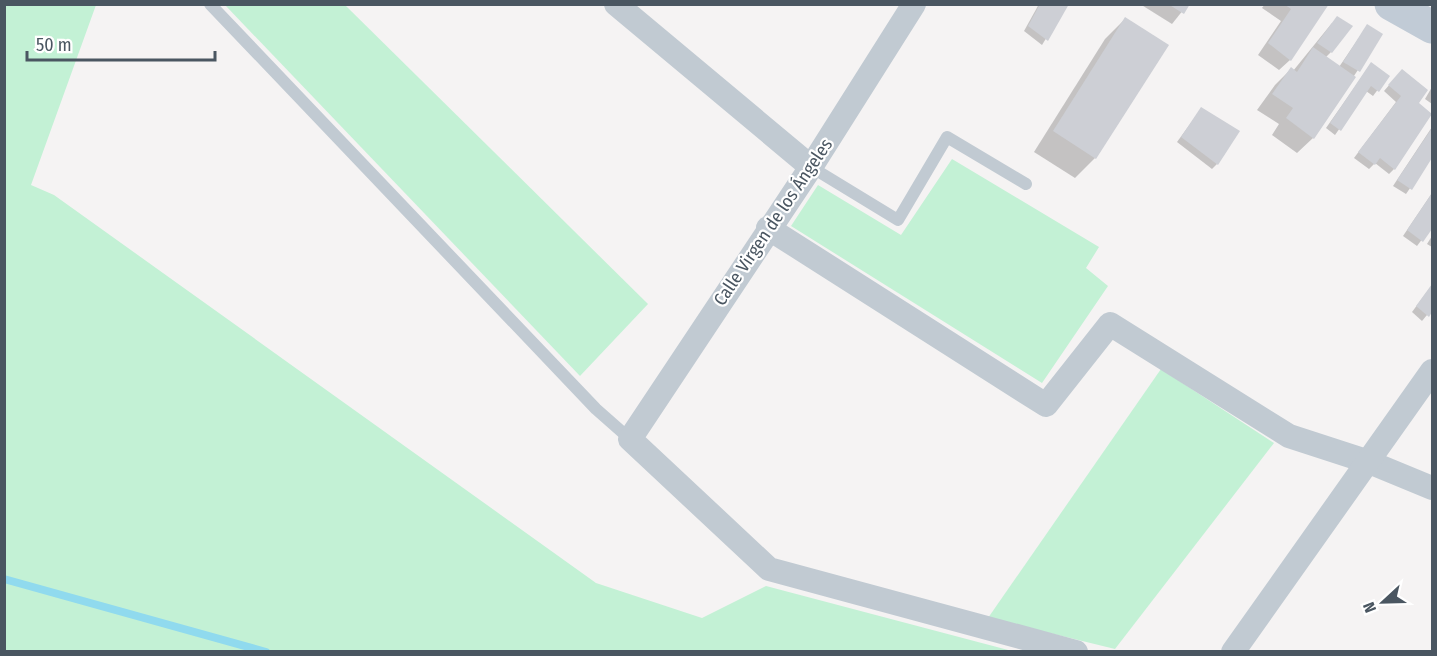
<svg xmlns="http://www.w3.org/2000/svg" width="1437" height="656" font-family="'Fira Sans Condensed',sans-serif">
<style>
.green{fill:#c3f1d5}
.shadow{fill:#0003}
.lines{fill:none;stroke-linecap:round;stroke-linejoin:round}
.stream{stroke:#90daee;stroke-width:8}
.building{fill:#cdcfd5}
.lane{stroke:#c1cad2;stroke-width:12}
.street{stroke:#c1cad2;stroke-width:24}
.secondary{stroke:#c1cbd6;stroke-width:33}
.labels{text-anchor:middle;stroke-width:4.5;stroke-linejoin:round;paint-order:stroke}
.street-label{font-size:18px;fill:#4a5661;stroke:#fff}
</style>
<rect width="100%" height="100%" fill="#f5f3f3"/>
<!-- green -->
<g class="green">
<path d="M 4,5 L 96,5 L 31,185 L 54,195 L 596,583 L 702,618 L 766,586 L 1012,651 L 5,651 Z"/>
<path d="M 225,5 L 345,5 L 648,304 L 580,376 Z"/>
<path d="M 952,159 L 1099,247 L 1086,268 L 1108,286 L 1042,383 L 791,226 L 818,185 L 901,235 Z"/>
<path d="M 1161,369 L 1274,443 L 1115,649 L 988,618 Z"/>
</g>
<!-- shadow -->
<g class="shadow">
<path d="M 1039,4 L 1067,4 L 1042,45 L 1024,31 Z"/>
<path d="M 1140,4 L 1188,4 L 1172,24 Z"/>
<path d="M 1265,4 L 1327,4 L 1290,60 L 1279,70 L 1258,55 L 1281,21 L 1262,8 Z"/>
<path d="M 1125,19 L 1095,158 L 1075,178 L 1034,152 L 1105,39 Z"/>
<path d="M 1332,23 L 1331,52 L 1325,58 L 1339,67 L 1367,26 L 1381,35 L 1313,138 L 1297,153 L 1272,135 L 1279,124 L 1257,110 L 1275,85 L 1291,69 L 1293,71 Z"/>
<path d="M 1371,64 L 1388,76 L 1373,96 L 1366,91 L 1335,135 L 1326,128 Z"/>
<path d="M 1397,76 L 1417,103 L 1394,169 L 1389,174 L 1375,163 L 1369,169 L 1354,158 L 1396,102 L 1384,91 Z"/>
<path d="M 1432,87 L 1432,104 L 1425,99 Z"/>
<path d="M 1201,109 L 1217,164 L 1212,169 L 1177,142 Z"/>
<path d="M 1432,127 L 1432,156 L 1406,194 L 1393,186 Z"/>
<path d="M 1432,193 L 1432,226 L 1417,246 L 1403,236 Z"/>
<path d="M 1432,236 L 1432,247 L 1427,244 Z"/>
<path d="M 1432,285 L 1432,309 L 1422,321 L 1412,312 Z"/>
</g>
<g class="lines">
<!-- stream -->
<path class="stream" d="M 4,579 L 266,652"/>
</g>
<!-- building -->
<g class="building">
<path d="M 1040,4 L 1069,4 L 1048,41 L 1028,26 Z"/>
<path d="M 1168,4 L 1190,4 L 1184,14 Z"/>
<path d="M 1284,4 L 1329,4 L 1291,61 L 1268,43 L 1291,9 Z"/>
<path d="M 1337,16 L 1353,26 L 1332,53 L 1317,43 Z"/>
<path d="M 1125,17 L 1169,45 L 1096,159 L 1053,131 Z"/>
<path d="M 1367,24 L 1383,34 L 1360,72 L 1343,62 Z"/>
<path d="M 1313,47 L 1356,77 L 1314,139 L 1286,118 L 1293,108 L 1272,94 L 1291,67 L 1297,72 Z"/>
<path d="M 1371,62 L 1390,76 L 1379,92 L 1371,86 L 1341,131 L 1330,123 Z"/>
<path d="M 1402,69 L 1428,90 L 1419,103 L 1432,114 L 1395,170 L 1380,158 L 1375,165 L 1358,152 L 1401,96 L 1388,85 Z"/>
<path d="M 1201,107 L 1240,131 L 1218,165 L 1181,137 Z"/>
<path d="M 1432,128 L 1432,158 L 1412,190 L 1397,180 Z"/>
<path d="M 1432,193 L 1432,229 L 1423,242 L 1407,230 Z"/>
<path d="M 1432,284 L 1432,312 L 1429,317 L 1416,306 Z"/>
</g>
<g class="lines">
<!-- lane -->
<g class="lane">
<path d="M 210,4 L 596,409 L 630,439"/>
<path d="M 811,167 L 898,220 L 947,137 L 1026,184"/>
</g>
<!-- street -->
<g class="street">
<path d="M 616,4 L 811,167"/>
<path d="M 914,4 L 811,167 L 630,439 L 769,569 L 1076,652"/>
<path d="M 768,228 L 1046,405 L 1110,324 L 1289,436 L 1369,462 L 1432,488"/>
<path d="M 1233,652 L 1432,371"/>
</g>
<!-- secondary -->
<path class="secondary" d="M 1391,4 L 1432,27"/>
</g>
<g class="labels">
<!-- street labels -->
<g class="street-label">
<text transform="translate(773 222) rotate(-56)" y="6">Calle Virgen de los Ángeles</text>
</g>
</g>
<!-- border -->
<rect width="1437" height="656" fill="none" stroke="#4a5661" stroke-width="12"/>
<!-- north arrow -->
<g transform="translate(1383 602) rotate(248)" stroke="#ffffff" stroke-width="4.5" paint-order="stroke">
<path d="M0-4.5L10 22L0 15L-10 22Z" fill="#4a5661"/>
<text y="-9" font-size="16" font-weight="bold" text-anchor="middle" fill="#4a5661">N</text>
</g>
<!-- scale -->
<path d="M27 51v9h188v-9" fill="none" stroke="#4a5661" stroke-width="3"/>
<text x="36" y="51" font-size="18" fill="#4a5661" stroke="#ffffff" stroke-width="4.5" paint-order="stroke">50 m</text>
</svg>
